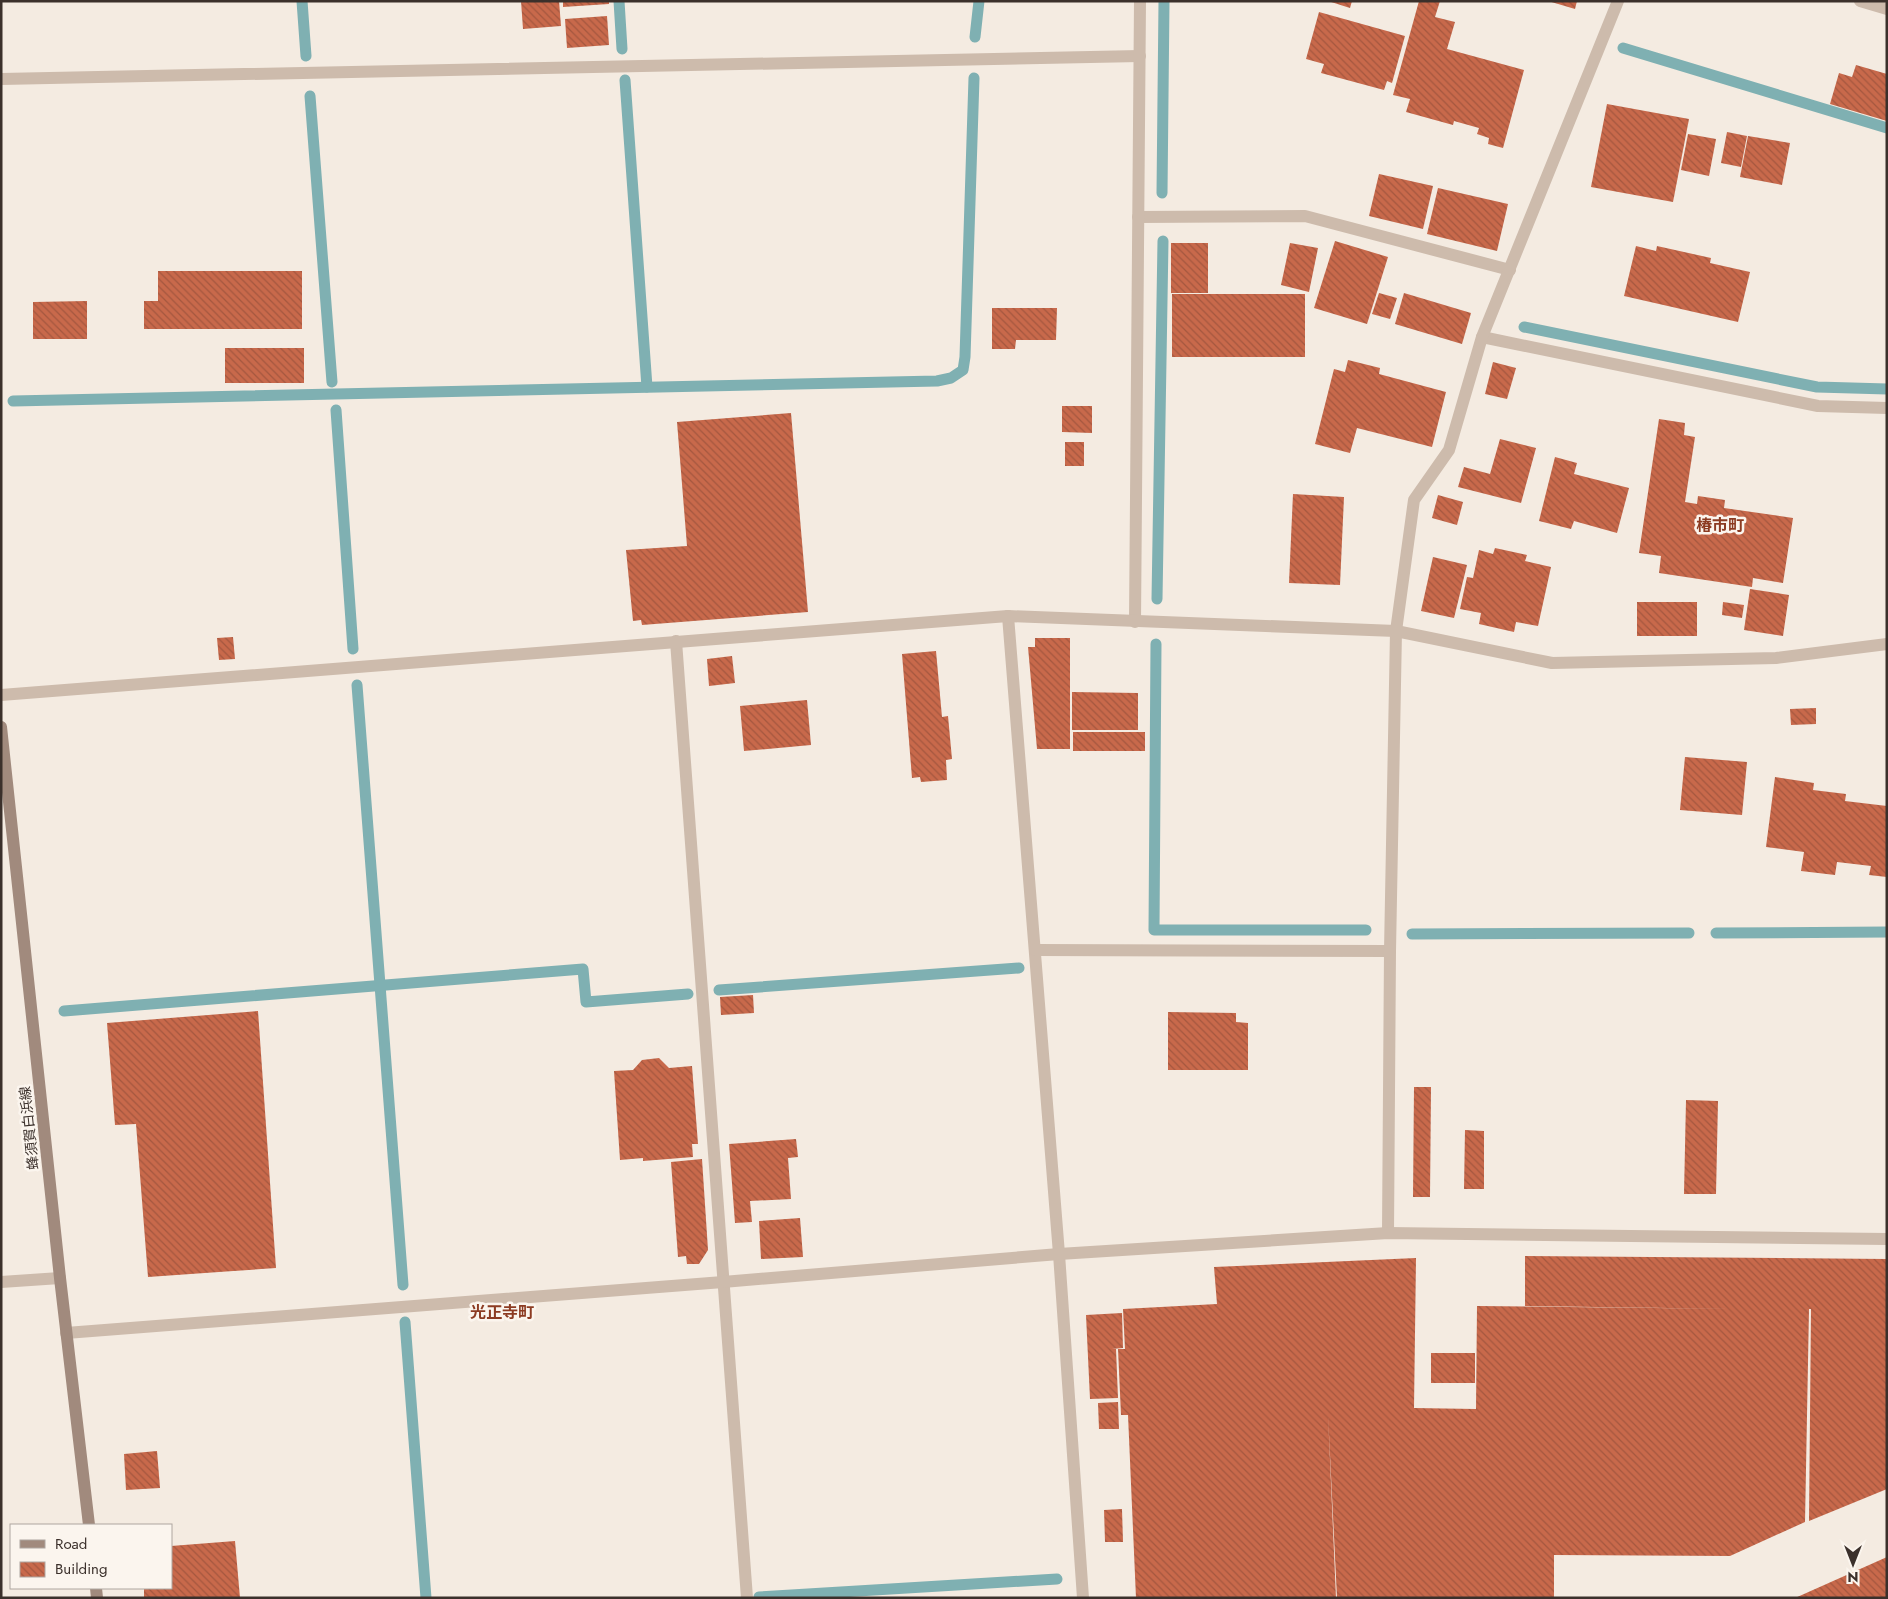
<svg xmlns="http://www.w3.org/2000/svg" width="1888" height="1599" font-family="Jost,'Noto Sans JP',sans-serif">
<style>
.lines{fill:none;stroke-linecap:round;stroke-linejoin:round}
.stream{stroke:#7fb0b2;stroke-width:11}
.building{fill:url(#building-back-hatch)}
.minor{stroke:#cdbbac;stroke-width:12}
.secondary{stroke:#a18a7d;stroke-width:12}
.labels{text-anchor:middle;stroke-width:5;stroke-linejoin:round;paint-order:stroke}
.street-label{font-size:14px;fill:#3b302b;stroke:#fbf5ee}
.quarter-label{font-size:16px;font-weight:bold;fill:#8c3b22;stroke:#fbf5ee}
</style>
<defs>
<pattern id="building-back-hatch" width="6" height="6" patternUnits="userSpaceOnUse" patternTransform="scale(1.25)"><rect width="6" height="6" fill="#c8694b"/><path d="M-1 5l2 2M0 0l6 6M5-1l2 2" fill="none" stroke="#a4573f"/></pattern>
</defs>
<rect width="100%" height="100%" fill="#f4ebe1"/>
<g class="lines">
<!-- stream -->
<g class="stream">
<path d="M 302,1 L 306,56"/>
<path d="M 619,1 L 622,49"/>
<path d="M 975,37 L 979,1"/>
<path d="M 1623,48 L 1887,128"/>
<path d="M 625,80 L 647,387"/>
<path d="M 310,96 L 332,382"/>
<path d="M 1162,193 L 1164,1"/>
<path d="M 1524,327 L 1817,387 L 1887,389"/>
<path d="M 13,401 L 937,381 L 951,378 L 963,370 L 965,357 L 974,78"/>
<path d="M 336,410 L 353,649"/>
<path d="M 1157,599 L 1163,241"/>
<path d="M 1156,644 L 1154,930 L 1366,930"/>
<path d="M 357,685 L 403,1285"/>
<path d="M 1716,933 L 1887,932"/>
<path d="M 1412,934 L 1689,933"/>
<path d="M 719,990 L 1019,968"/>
<path d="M 64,1011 L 583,969 L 586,1002 L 688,994"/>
<path d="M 405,1322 L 426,1598"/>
<path d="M 759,1597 L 1057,1579"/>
</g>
</g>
<!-- building -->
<g class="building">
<path d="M 521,1 L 559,1 L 561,26 L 523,29 Z"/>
<path d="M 563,1 L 609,1 L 609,4 L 563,7 Z"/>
<path d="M 1328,1 L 1352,1 L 1350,8 Z"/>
<path d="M 1419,1 L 1440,1 L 1435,17 L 1455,22 L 1447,49 L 1524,70 L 1503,148 L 1488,144 L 1489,138 L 1477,134 L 1479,128 L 1454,121 L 1453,125 L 1406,112 L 1410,99 L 1393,95 Z"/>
<path d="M 1548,1 L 1577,1 L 1575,9 Z"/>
<path d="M 1319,12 L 1405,36 L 1392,83 L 1387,81 L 1384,90 L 1321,73 L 1324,64 L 1306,59 Z"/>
<path d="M 607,16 L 609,45 L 567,48 L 565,19 Z"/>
<path d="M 1856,65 L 1887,74 L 1887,121 L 1830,104 L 1839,73 L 1852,77 Z"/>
<path d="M 1607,104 L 1689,119 L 1673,202 L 1591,187 Z"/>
<path d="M 1727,132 L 1747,136 L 1741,167 L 1721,163 Z"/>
<path d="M 1688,134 L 1716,139 L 1709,176 L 1681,170 Z"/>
<path d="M 1748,136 L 1790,143 L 1782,185 L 1740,177 Z"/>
<path d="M 1379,174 L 1433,186 L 1423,229 L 1369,216 Z"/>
<path d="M 1438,188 L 1508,204 L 1497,251 L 1427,234 Z"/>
<path d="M 1335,241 L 1388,257 L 1367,324 L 1314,308 Z"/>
<rect x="1171" y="243" width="37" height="50"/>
<path d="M 1290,243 L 1318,248 L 1309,292 L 1281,285 Z"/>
<path d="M 1636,246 L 1656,251 L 1657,246 L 1711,258 L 1710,263 L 1750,272 L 1738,322 L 1624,296 Z"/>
<path d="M 158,271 L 302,271 L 302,329 L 144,329 L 144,301 L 158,301 Z"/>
<path d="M 1379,293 L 1397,298 L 1390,319 L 1372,314 Z"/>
<path d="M 1404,293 L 1471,313 L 1462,344 L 1395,324 Z"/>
<rect x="1172" y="294" width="133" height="63"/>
<path d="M 87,301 L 87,339 L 33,339 L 33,302 Z"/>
<path d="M 992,308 L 1057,308 L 1056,340 L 1016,340 L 1015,349 L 992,349 Z"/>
<rect x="225" y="348" width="79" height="35"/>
<path d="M 1348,360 L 1380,368 L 1379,374 L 1446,392 L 1432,447 L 1357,428 L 1350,453 L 1315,444 L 1334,369 L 1345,372 Z"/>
<path d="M 1493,362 L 1516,368 L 1507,399 L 1485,394 Z"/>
<path d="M 1062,406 L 1092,406 L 1092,433 L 1062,432 Z"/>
<path d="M 791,413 L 808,612 L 642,625 L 641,620 L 633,621 L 626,550 L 687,546 L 677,422 Z"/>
<path d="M 1659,419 L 1685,423 L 1684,435 L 1695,437 L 1685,502 L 1697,504 L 1698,496 L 1725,500 L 1724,508 L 1793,518 L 1783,583 L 1753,578 L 1752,587 L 1659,573 L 1661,556 L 1639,553 Z"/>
<path d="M 1500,439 L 1536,448 L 1521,503 L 1458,487 L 1464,467 L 1490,474 Z"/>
<rect x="1065" y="442" width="19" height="24"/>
<path d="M 1555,457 L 1577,463 L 1574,474 L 1629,488 L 1617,533 L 1574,521 L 1571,529 L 1539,521 Z"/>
<path d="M 1293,494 L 1344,497 L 1340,585 L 1289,583 Z"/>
<path d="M 1438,495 L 1463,502 L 1457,525 L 1432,518 Z"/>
<path d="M 1495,548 L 1527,555 L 1525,561 L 1551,567 L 1538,626 L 1516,622 L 1514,632 L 1479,624 L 1481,613 L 1460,609 L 1467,577 L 1473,578 L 1479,550 L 1493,554 Z"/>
<path d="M 1433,557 L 1467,565 L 1454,618 L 1421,611 Z"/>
<path d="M 1750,589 L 1789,595 L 1783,636 L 1744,630 Z"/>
<rect x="1637" y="602" width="60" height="34"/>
<path d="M 1723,602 L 1744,605 L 1742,618 L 1722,615 Z"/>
<path d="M 233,637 L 235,659 L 219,660 L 217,638 Z"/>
<path d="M 1035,638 L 1070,638 L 1070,749 L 1037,749 L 1028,647 L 1035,647 Z"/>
<path d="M 936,651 L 942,717 L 948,716 L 952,759 L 946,760 L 947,780 L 921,782 L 920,777 L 912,778 L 902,654 Z"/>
<path d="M 732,656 L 735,683 L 709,686 L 707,659 Z"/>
<path d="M 1072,692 L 1138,693 L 1138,730 L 1072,730 Z"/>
<path d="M 807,700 L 811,745 L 744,751 L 740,706 Z"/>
<path d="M 1816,708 L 1816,724 L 1791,725 L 1790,709 Z"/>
<rect x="1073" y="732" width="72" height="19"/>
<path d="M 1685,757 L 1747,762 L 1742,815 L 1680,810 Z"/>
<path d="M 1775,777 L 1814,783 L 1813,790 L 1846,794 L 1845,801 L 1887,806 L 1887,877 L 1869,875 L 1871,866 L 1837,862 L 1835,875 L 1801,871 L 1804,852 L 1766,847 Z"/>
<path d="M 753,995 L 754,1013 L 721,1015 L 720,997 Z"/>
<path d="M 258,1011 L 276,1268 L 148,1277 L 136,1124 L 115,1125 L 107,1023 Z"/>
<path d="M 1168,1012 L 1236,1013 L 1236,1022 L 1248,1023 L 1248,1070 L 1168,1070 Z"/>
<path d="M 659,1058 L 669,1068 L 692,1066 L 698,1144 L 692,1144 L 693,1157 L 643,1161 L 643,1158 L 620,1160 L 614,1071 L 633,1070 L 642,1060 Z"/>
<path d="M 1414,1087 L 1431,1087 L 1430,1197 L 1413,1197 Z"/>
<path d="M 1686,1100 L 1718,1101 L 1716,1194 L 1684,1194 Z"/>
<path d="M 1465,1130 L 1484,1131 L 1484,1189 L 1464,1189 Z"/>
<path d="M 796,1139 L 798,1157 L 788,1158 L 791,1199 L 750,1201 L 752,1222 L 735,1223 L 729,1144 Z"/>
<path d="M 702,1159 L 708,1250 L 699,1264 L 687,1264 L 686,1256 L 678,1257 L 671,1162 Z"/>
<path d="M 800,1218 L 803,1257 L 761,1259 L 759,1221 Z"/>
<path d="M 1525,1256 L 1887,1259 L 1887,1489 L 1809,1521 L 1811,1309 L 1809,1309 L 1805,1522 L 1730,1556 L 1554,1555 L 1554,1598 L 1337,1598 L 1328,1414 L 1336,1598 L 1136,1598 L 1128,1415 L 1121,1415 L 1118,1349 L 1125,1349 L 1123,1309 L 1217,1304 L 1214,1267 L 1416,1258 L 1414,1408 L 1476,1409 L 1477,1306 L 1740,1309 L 1525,1306 Z"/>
<path d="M 1122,1313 L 1123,1348 L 1112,1349 L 1116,1349 L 1118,1398 L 1090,1399 L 1086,1315 Z"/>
<rect x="1431" y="1353" width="44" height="30"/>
<path d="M 1118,1402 L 1119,1429 L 1099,1429 L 1098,1403 Z"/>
<path d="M 157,1451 L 160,1488 L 126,1490 L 124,1454 Z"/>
<path d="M 1122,1509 L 1123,1542 L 1105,1542 L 1104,1510 Z"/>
<path d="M 235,1541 L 240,1598 L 144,1598 L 144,1588 L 171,1588 L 171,1546 Z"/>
<path d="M 1887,1557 L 1887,1598 L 1795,1598 Z"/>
</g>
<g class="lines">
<!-- minor -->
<g class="minor">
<path d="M 1860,1 L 1887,9"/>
<path d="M 1,79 L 1140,56"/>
<path d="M 1138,217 L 1305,216 L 1510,270"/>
<path d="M 1482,337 L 1818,406 L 1887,408"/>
<path d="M 1008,616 L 1059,1254 L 1083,1598"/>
<path d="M 1135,622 L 1140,1"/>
<path d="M 676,641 L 747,1598"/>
<path d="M 1,695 L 1008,616 L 1396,631 L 1552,663 L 1776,658 L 1887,644"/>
<path d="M 1035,950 L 1390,951"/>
<path d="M 1388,1233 L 1390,951 L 1396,631 L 1414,500 L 1449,450 L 1482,337 L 1618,1"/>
<path d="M 1,1282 L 60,1278"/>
<path d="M 66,1333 L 723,1282 L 1059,1254 L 1388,1233 L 1887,1239"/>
</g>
<!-- secondary -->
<g class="secondary">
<path d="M 1,727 L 60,1278 L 89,1525"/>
<path d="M 96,1588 L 97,1598"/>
</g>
</g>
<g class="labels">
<!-- street labels -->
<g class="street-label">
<text transform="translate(29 1128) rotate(-96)" y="5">蜂須賀白浜線</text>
</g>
<!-- quarter labels -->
<g class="quarter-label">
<text x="1720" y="531">椿市町</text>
<text x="502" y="1318">光正寺町</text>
</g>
</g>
<!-- border -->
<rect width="1888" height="1599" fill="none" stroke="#3b302b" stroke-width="5"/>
<!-- legend -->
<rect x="10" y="1524" width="162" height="65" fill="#fbf5ee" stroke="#aea6a0"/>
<rect x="20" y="1540" width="25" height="8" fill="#a18a7d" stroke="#aea6a0"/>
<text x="55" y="1549" font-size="15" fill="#3b302b">Road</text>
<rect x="20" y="1562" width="25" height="15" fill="url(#building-back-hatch)" stroke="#aea6a0"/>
<text x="55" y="1574" font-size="15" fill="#3b302b">Building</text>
<!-- north arrow -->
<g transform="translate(1853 1564) rotate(180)" stroke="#fbf5ee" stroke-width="4" paint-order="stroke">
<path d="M0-4L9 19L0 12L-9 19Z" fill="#3b302b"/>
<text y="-8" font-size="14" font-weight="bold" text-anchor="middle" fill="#3b302b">N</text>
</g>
</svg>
